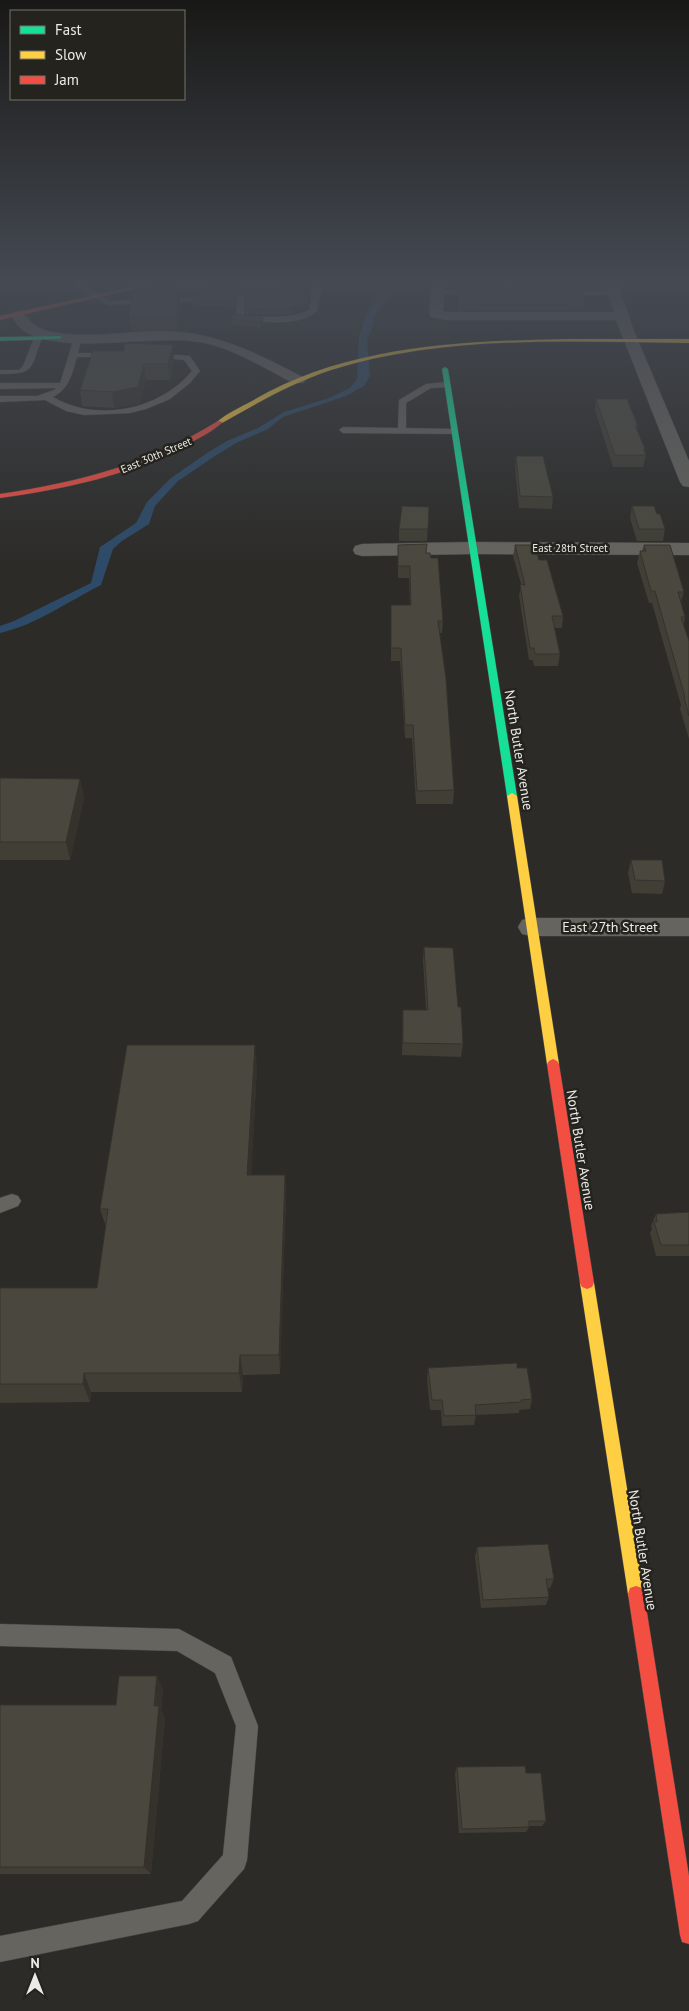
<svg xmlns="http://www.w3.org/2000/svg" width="689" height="2011" font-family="'PT Sans',sans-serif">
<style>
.water{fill:#2d4b68}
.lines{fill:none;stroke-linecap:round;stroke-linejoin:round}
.lane-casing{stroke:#464644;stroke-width:1}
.street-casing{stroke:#464644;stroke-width:1}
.fast-casing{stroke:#464644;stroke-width:1}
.slow-casing{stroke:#464644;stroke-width:1}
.jam-casing{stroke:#464644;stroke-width:1}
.lane{fill:#66645e;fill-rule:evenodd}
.street{fill:#66645e;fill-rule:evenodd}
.fast{fill:#16e098;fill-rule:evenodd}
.slow{fill:#ffcf43;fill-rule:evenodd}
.jam{fill:#f24e42;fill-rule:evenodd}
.wall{fill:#403e35}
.shaded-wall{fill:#34322b}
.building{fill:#4a483e;stroke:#34322b}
.labels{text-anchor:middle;stroke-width:5;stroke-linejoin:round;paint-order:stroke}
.far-street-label{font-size:11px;fill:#ecebe7;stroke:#24231d}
.street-label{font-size:14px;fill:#ecebe7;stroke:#24231d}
</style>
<rect width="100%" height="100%" fill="#2c2b28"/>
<!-- water -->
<path class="water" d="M 388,282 L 397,282 L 397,286 L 380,306 L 374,317 L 374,324 L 367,339 L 370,376 L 364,386 L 346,396 L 283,417 L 268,429 L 236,443 L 215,456 L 178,481 L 155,506 L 149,524 L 122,541 L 113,549 L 101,585 C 69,601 36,625 0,633 L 0,626 L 14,621 L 91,583 L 100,547 L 136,523 L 147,502 L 171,478 L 207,453 L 227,441 L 258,428 L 284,412 L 329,398 L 350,388 L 357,379 L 359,336 L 365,318 L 377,297 L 387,287 Z"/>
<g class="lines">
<defs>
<g id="lane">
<path d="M 74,282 L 81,282 L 86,286 L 109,301 L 183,298 L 205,295 L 247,282 L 257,282 L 206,299 L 183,302 L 108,305 L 80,290 Z"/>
<path d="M 313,282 L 320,282 L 321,292 L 317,311 C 298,328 263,321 240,320 L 236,318 L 237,296 L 241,294 L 245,296 L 244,316 C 266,316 289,320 309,310 Z"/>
<path d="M 433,290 L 477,290 L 481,292 L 477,294 L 433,294 Z"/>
<path d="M 560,291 L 614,291 L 618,293 L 614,295 L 563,295 L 559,293 Z"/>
<path d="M 75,335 L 82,337 L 78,353 L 112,353 L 116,355 L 112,357 L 77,357 C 72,374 69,389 53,397 C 97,423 160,410 192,371 L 184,360 L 155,357 L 151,355 L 152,353 L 190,356 L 200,371 L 190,383 L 170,399 L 146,409 L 130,413 L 84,415 L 66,411 L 45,400 L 0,402 L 0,396 L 37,396 L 54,390 L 56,388 L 0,389 L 0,383 L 60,383 Z"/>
<path d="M 35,336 L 42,338 C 30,369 36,374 0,374 L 0,370 L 19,370 L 23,366 Z"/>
<path d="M 447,382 L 451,385 L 450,387 L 431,388 L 406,403 L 406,428 L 454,429 L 457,430 L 457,434 L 343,433 L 339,430 L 343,427 L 398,428 L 399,400 L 426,384 Z"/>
<path d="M 12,1194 L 18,1196 L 21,1201 L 18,1206 L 0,1213 L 0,1198 Z"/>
<path d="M 0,1624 L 179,1629 L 231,1657 L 258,1726 L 247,1860 L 244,1869 L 198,1921 L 189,1924 L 0,1962 L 0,1936 L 182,1901 L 223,1855 L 236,1726 L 215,1673 L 177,1651 L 0,1646 Z"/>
</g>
<g id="street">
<path d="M 432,282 L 445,282 L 443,311 L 447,312 L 614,312 L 604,282 L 617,282 L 634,331 L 689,461 L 689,487 L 683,486 L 680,482 L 616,320 L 447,320 L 431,317 L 429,314 Z"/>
<path d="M 17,311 C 26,313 30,323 38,327 C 41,329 48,331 52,332 C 88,339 127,331 163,331 C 217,332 256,353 303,377 L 306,380 L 303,383 L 293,383 C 264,368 231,347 199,342 C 149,335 72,354 29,334 C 22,331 14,321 10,315 Z"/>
<path d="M 473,542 L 689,543 L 689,555 L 473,554 L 362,556 L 355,554 L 353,550 L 355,546 L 362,544 Z"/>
<path d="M 531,918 L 689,918 L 689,936 L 531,936 L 522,934 L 518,927 L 522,920 Z"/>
</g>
<g id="fast">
<path d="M 61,336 L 61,338 L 59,339 L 0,341 L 0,337 Z"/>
<path d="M 445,367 L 448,369 L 517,796 L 512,799 L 507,796 L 442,369 Z"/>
</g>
<g id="slow">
<path d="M 569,339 L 689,339 L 689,343 C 570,342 446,334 331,370 C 292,383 257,403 222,423 L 217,422 C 227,413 241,407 252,401 C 347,345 462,341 569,339 Z"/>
<path d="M 512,793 L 517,796 L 559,1064 L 557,1067 L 549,1067 L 547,1064 L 507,796 Z"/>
<path d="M 587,1277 L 592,1279 L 594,1283 L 644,1594 L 642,1600 L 636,1602 L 630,1600 L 628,1594 L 580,1283 L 582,1279 Z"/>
</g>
<g id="jam">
<path d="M 156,282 L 164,282 L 0,320 L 0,316 Z"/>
<path d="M 218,421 L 223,422 C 212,432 197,439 184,446 C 127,476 64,489 0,498 L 0,494 C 80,482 149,464 218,421 Z"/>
<path d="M 553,1059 L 557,1061 L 559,1064 L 594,1283 L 592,1287 L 587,1289 L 582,1287 L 580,1283 L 547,1064 L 549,1061 Z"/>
<path d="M 636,1586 L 642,1588 L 644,1594 L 689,1876 L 689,1944 L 682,1942 L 680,1935 L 628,1594 L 630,1588 Z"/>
</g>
</defs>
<!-- lane casing -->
<use href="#lane" class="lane-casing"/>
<!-- street casing -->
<use href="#street" class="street-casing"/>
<!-- fast casing -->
<use href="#fast" class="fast-casing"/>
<!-- slow casing -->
<use href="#slow" class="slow-casing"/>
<!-- jam casing -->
<use href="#jam" class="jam-casing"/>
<!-- lane -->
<use href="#lane" class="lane"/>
<!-- street -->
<use href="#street" class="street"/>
<!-- fast -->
<use href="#fast" class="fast"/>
<!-- slow -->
<use href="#slow" class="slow"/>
<!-- jam -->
<use href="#jam" class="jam"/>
</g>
<!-- wall -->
<g class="wall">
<path d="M 172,282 L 242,282 L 205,293 L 185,296 L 173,286 Z"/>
<path d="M 248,282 L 308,305 L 307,309 L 289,314 L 246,314 L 246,296 L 242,292 L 235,296 L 235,307 L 198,306 L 193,303 L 193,297 L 206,295 Z"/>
<path d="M 459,282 L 593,282 L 593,284 L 579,286 L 579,289 L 459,288 Z"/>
<path d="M 179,291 L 180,306 L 178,330 L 131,331 L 129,315 Z"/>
<path d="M 459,291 L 585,305 L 584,310 L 458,310 Z"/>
<path d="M 263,318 L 263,324 L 260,328 L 232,325 L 231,319 Z"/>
<path d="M 173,345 L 174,361 L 170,380 L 146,380 L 140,403 L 114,408 L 82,406 L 80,390 L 124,351 Z"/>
<path d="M 596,399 L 638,426 L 637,430 L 645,449 L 645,452 L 646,455 L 643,467 L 613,467 L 595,410 Z"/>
<path d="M 516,456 L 553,497 L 552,509 L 519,508 L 515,468 Z"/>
<path d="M 632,506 L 657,514 L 665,529 L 663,541 L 637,541 L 630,518 Z"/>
<path d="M 429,507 L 427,541 L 399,541 L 399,529 Z"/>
<path d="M 398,545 L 426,553 L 443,621 L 442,633 L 439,633 L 454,790 L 453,804 L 416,804 L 412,738 L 405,738 L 400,661 L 391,661 L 391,618 L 410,605 L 409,578 L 398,578 Z"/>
<path d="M 515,545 L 539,560 L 563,616 L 562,628 L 554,628 L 560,654 L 558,666 L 534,666 L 533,660 L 529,660 L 519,596 L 521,584 L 513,556 Z"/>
<path d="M 644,545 L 684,592 L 681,602 L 685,617 L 684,625 L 689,641 L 689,739 L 680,709 L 681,705 L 652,603 L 649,603 L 637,563 L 640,551 L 642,551 Z"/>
<path d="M 0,778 L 80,779 L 84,798 L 70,860 L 0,860 Z"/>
<path d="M 631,860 L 665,881 L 662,894 L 632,893 L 628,873 Z"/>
<path d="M 424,947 L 458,1007 L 463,1044 L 461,1057 L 402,1055 L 403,1010 L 426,1010 L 423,960 Z"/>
<path d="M 257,1067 L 251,1175 L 285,1175 L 286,1196 L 280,1374 L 243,1375 L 242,1392 L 91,1392 L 90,1402 L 0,1403 L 0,1288 L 97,1288 L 106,1227 L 100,1209 Z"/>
<path d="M 689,1212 L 689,1256 L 656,1256 L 650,1233 L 652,1229 L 651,1226 L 656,1214 Z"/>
<path d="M 428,1368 L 517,1368 L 532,1399 L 530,1409 L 519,1410 L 519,1413 L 476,1415 L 474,1425 L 442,1426 L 441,1410 L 430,1410 L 427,1378 Z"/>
<path d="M 477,1547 L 554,1579 L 550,1588 L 548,1588 L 549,1597 L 546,1605 L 481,1608 L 475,1556 Z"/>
<path d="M 163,1689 L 161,1711 L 165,1718 L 151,1874 L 0,1874 L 0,1705 L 116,1705 Z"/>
<path d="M 457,1767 L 546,1821 L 542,1826 L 529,1826 L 529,1827 L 526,1832 L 459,1833 L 455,1773 Z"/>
</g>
<!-- shaded-wall -->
<g class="shaded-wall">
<path d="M 224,282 L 242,282 L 205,293 L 185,296 L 184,290 Z"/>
<path d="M 580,282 L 593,282 L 593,284 L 579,286 Z"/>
<path d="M 242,287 L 242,292 L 235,296 L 235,307 L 235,290 Z"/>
<path d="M 179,291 L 180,306 L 178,330 L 176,315 Z"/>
<path d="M 308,299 L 307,309 L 289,314 L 289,308 Z"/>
<path d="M 263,318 L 263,324 L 260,328 L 260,322 Z"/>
<path d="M 173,345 L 174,361 L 170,380 L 168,364 Z"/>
<path d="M 144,364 L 146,380 L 140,403 L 114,408 L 112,392 Z"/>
<path d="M 80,779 L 84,798 L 70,860 L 66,842 Z"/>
<path d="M 255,1045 L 257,1067 L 250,1196 L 247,1175 Z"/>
<path d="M 285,1175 L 286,1196 L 280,1374 L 279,1355 Z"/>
<path d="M 240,1355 L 243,1375 L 242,1392 L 239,1373 Z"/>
<path d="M 84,1373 L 91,1392 L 90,1402 L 83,1384 Z"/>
<path d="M 157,1676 L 163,1689 L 161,1711 L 165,1718 L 151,1874 L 144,1867 Z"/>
</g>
<!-- building -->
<g class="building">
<path d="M 173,282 L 224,282 L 204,288 L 184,290 Z"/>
<path d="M 248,282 L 275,282 L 308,299 L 307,303 L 289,308 L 246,309 L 247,291 L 242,287 L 235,290 L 234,301 L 198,301 L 193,297 L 206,295 Z"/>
<path d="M 179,291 L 176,315 L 129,315 L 133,292 Z"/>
<path d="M 459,291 L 581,291 L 585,305 L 458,304 Z"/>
<path d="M 235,314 L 263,318 L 260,322 L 231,319 Z"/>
<path d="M 125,343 L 173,345 L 168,364 L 144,364 L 138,387 L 112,392 L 80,390 L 93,351 L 124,351 Z"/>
<path d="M 596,399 L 627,399 L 638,426 L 635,425 L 645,449 L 643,449 L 646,455 L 615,455 Z"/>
<path d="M 516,456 L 543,456 L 553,497 L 520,496 Z"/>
<path d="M 402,506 L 429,507 L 428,529 L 399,529 Z"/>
<path d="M 632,506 L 654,506 L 657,514 L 660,514 L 665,529 L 639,529 Z"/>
<path d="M 427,544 L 426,553 L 430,553 L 431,558 L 438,558 L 443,621 L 438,621 L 446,679 L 454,790 L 417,791 L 413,725 L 405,725 L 401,648 L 391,648 L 391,605 L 411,605 L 410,566 L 398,566 L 398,545 Z"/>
<path d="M 515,545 L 535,545 L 539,560 L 547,560 L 563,616 L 552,616 L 560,654 L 535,654 L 534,648 L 530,648 L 520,584 L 525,585 Z"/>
<path d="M 644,545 L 670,545 L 684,592 L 678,592 L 685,617 L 681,617 L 689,641 L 689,716 L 684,697 L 685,697 L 655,591 L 651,591 L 640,551 L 646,551 Z"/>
<path d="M 0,778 L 80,779 L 66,842 L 0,842 Z"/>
<path d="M 631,860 L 662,860 L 665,881 L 635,880 Z"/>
<path d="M 424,947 L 453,948 L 458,1007 L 461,1007 L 463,1044 L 403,1043 L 403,1010 L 428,1010 Z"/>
<path d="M 127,1045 L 255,1045 L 247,1175 L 285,1175 L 279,1355 L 240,1355 L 239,1373 L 84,1373 L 83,1384 L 0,1384 L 0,1288 L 97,1288 L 108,1209 L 100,1209 Z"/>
<path d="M 689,1212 L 689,1245 L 661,1245 L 654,1222 L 657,1222 L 656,1214 Z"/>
<path d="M 517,1363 L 517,1368 L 527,1368 L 532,1399 L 521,1400 L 521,1402 L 475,1405 L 476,1415 L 444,1416 L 442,1400 L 432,1400 L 428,1368 Z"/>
<path d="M 548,1544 L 554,1579 L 546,1579 L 549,1597 L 483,1600 L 477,1547 Z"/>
<path d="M 119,1676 L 157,1676 L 154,1706 L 159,1706 L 144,1867 L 0,1867 L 0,1705 L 116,1705 Z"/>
<path d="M 525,1766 L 526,1773 L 541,1773 L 546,1821 L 529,1821 L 529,1827 L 462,1829 L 457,1767 Z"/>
</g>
<!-- sky -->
<linearGradient id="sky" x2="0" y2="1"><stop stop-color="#181816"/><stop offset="0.5" stop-color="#454a53"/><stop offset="1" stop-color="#454a53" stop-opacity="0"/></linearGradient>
<rect width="689" height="563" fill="url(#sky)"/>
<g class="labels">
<!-- far-street labels -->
<g class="far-street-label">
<text transform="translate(156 455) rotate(-23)" y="4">East 30th Street</text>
<text x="570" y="552">East 28th Street</text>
</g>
<!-- street labels -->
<g class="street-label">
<text transform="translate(519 750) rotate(81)" y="5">North Butler Avenue</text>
<text x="610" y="932">East 27th Street</text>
<text transform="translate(581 1150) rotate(81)" y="5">North Butler Avenue</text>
<text transform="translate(643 1550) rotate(81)" y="5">North Butler Avenue</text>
</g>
</g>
<!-- legend -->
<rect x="10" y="10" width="175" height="90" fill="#24231d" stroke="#74736e"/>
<rect x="20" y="26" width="25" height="8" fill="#16e098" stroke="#74736e"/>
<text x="55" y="35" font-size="15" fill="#ecebe7">Fast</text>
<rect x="20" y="51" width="25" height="8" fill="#ffcf43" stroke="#74736e"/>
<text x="55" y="60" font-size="15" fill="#ecebe7">Slow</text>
<rect x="20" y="76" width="25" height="8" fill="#f24e42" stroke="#74736e"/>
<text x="55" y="85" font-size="15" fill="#ecebe7">Jam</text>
<!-- north arrow -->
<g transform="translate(35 1976)" stroke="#24231d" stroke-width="4" paint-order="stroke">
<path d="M0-4L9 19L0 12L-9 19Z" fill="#ecebe7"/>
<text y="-8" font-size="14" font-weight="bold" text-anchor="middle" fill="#ecebe7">N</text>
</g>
</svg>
